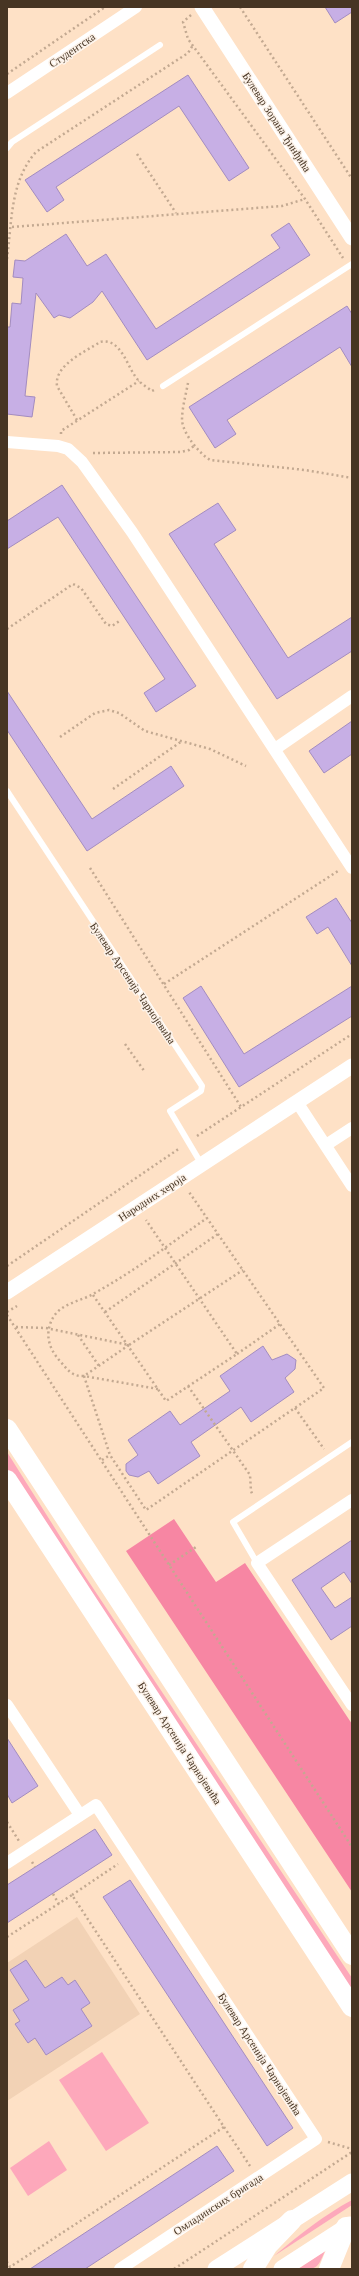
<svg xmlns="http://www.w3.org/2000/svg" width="359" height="2276" font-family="'Times New Roman',serif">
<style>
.built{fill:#f2d2b5}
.green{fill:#fda8bb}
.forest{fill:#f786a3}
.building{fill:#c7afe5;stroke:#a38cc0}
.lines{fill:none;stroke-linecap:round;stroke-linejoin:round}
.path{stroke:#c3a991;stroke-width:2.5;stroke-dasharray:2 3;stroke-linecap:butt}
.service{stroke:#fff;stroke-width:6}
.minor{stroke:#fff;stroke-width:12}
.tertiary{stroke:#fff;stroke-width:15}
.secondary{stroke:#fff;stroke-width:17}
.trunk{stroke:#fff;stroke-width:20}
.labels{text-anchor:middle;stroke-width:3;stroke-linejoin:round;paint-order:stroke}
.street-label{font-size:11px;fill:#473523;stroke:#fcf2e9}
</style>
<rect width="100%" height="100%" fill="#fee1c6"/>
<!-- built -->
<path class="built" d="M 77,1917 L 140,2014 L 7,2101 L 7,1963 Z"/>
<!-- green -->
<g class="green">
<path d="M 7,1452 L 85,1576 L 352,1978 L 352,1998 L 7,1475 Z"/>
<path d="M 102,2052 L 149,2123 L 106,2151 L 59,2080 Z"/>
<path d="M 49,2141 L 67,2170 L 28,2196 L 10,2168 Z"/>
<path d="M 352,2200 L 352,2205 L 274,2256 C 299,2235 324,2215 352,2200 Z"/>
<path d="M 325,2251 C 317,2269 318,2269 298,2269 Z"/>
</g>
<!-- forest -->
<path class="forest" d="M 174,1519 L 216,1582 L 245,1563 L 352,1724 L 352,1892 L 126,1551 Z"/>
<!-- building -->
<g class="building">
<path d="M 325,7 L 352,7 L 352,12 L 335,23 Z"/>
<path d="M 188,75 L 249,168 L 229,181 L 179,106 L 56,187 L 64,200 L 47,212 L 25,180 Z"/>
<path d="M 289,223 L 310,255 L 147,360 L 102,291 L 93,302 L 70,318 L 59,315 L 54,318 L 36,293 L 25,396 L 35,397 L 32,417 L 7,414 L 7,327 L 10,327 L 12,303 L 21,304 L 23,278 L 13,277 L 15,260 L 25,261 L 66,234 L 87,266 L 106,254 L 156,329 L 280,248 L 271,235 Z"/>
<path d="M 347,306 L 352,314 L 352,367 L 340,347 L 227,420 L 236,434 L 215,448 L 189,407 Z"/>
<path d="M 62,485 L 196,686 L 156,712 L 144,693 L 165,679 L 58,517 L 7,549 L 7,521 Z"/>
<path d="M 218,503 L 236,530 L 214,544 L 288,658 L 352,617 L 352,651 L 277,699 L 169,534 Z"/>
<path d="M 7,691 L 92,819 L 171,766 L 184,786 L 87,851 L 7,730 Z"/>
<path d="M 352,721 L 352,754 L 324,773 L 309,751 Z"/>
<path d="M 336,898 L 352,923 L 352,966 L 328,927 L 317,934 L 306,917 Z"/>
<path d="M 201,986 L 244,1054 L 352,986 L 352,1016 L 239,1087 L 183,998 Z"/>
<path d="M 263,1346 L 272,1360 L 287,1354 L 296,1360 L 295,1369 L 285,1378 L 294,1392 L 251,1422 L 241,1407 L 191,1442 L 200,1456 L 158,1484 L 149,1471 L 138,1477 L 129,1475 L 126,1471 L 126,1464 L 138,1455 L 128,1440 L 170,1411 L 180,1425 L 230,1391 L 220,1376 Z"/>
<path d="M 352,1540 L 352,1584 L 344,1572 L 321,1588 L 335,1608 L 352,1597 L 352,1626 L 331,1640 L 292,1580 Z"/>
<path d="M 7,1738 L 38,1786 L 12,1803 L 7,1794 Z"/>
<path d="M 95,1829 L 112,1855 L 7,1923 L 7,1885 Z"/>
<path d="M 130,1880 L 293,2128 L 267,2146 L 103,1897 Z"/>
<path d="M 26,1960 L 45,1988 L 62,1977 L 68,1985 L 75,1980 L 90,2003 L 81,2009 L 92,2026 L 46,2055 L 35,2038 L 28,2043 L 15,2024 L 20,2021 L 13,2010 L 29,2000 L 10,1970 Z"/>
<path d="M 217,2146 L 234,2171 L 85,2269 L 30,2269 Z"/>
</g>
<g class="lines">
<!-- path -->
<g class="path">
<path d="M 240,7 L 352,179"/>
<path d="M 191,15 L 183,22 L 188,39 L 305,199 L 343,258"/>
<path d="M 7,74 L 105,7"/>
<path d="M 137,154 L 176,213"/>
<path d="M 12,227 L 282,206 L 305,199"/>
<path d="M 7,259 C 12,222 10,181 36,152 L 188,53 L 193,45"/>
<path d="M 188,383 C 186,394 182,408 182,420 C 183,434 199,453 210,460 L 305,470 L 352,478"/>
<path d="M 77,420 L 57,386 C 54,365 85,352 100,342 C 122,337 127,369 139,381 C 143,385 148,388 152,391 L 154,390"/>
<path d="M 61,434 L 61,431 L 139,381"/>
<path d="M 93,453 L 181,452 L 189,450 L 195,445"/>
<path d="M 7,629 L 73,584 L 81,588 L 106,624 L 112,626 L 121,620"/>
<path d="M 60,737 L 95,713 L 109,710 L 119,713 L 145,731 L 210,749 L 246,766"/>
<path d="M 113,789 L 182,741"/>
<path d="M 90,868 L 241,1107"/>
<path d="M 164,984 L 338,871"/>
<path d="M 125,1044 L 145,1072"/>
<path d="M 197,1136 L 352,1034"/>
<path d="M 7,1266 L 180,1148"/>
<path d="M 93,1295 L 166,1401 L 237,1354 L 146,1220"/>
<path d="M 7,1312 L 17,1306"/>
<path d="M 105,1312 L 218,1234"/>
<path d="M 7,1315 L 352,1847"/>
<path d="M 16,1327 L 46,1328 L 129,1345 L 243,1270"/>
<path d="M 78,1335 L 99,1366"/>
<path d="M 129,1345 L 84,1376 C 72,1377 67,1369 60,1361 C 48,1348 44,1332 54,1316 C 63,1303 81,1301 93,1294 C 133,1272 170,1244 207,1218"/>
<path d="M 237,1354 L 280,1324"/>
<path d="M 188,1386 L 250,1475 L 251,1491 L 253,1496"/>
<path d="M 158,1389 L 84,1376 L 110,1455 L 146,1510 L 324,1388 L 189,1192"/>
<path d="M 295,1408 L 324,1449"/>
<path d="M 102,1460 L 110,1455"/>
<path d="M 169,1565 L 196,1547"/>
<path d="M 7,1822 L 19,1841"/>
<path d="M 32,1862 L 35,1867"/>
<path d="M 53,1894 L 59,1904"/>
<path d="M 72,1895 L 118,1864"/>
<path d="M 7,1937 L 72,1895 L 224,2127 L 10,2267 L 7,2262"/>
<path d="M 224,2127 L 250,2166"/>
<path d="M 328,2142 L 352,2149"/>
<path d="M 174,2269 L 352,2152"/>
</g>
<!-- service -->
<g class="service">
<path d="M 7,148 L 12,142 L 160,45"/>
<path d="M 163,386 L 352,264"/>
<path d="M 7,791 L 202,1086 L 201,1091 L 170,1111 L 202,1165"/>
<path d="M 257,1563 L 233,1522 L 352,1442"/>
</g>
<!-- minor -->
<g class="minor">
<path d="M 7,93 L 136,7"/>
<path d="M 7,442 L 58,446 L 68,449 L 82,462 L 132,532 L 352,868"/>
<path d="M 275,749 L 352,696"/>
<path d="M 297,1102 L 352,1186"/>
<path d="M 326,1145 L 352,1128"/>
<path d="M 352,1500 L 257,1563 L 352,1705"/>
<path d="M 7,1705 L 80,1815"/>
<path d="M 7,1863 L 96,1805 L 316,2139 L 120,2269"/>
</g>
<!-- tertiary -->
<g class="tertiary">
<path d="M 202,7 L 352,238"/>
<path d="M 7,1292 L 352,1066"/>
</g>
<!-- secondary -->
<g class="secondary">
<path d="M 216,2269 L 352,2182"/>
<path d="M 282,2269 L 350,2225"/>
</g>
<!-- trunk -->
<g class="trunk">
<path d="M 7,1429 L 352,1955"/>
<path d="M 7,1480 L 352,2007"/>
<path d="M 253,2269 L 268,2245 L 292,2220"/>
<path d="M 329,2269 L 346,2227"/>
</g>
</g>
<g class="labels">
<!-- street labels -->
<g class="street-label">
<text transform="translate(72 50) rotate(-34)" y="4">Студентска</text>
<text transform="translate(277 122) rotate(57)" y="4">Булевар Зорана Ђинђића</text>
<text transform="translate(133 983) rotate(56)" y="4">Булевар Арсенија Чарнојевића</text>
<text transform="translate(152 1197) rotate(-33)" y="4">Народних хероја</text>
<text transform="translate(180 1743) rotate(57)" y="4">Булевар Арсенија Чарнојевића</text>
<text transform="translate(260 2054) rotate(57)" y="4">Булевар Арсенија Чарнојевића</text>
<text transform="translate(218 2204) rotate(-33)" y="4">Омладинских бригада</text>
</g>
</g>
<!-- border -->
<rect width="359" height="2276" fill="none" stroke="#473523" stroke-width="16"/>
</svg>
